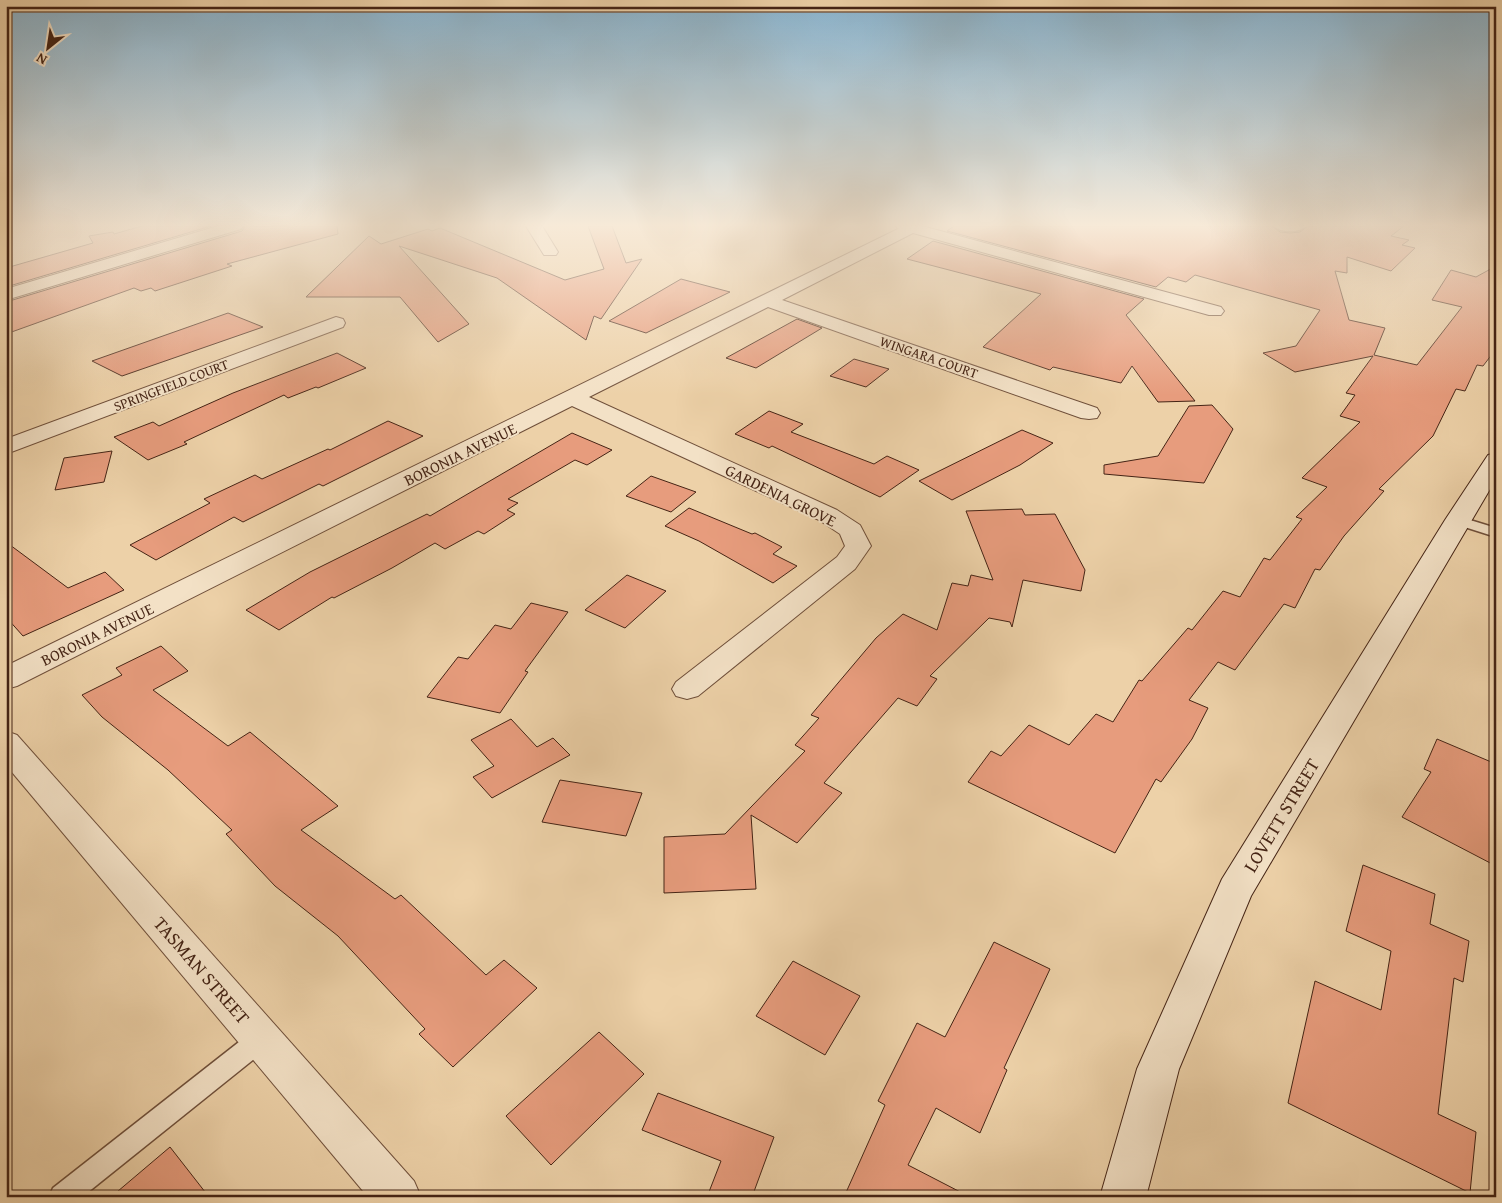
<svg xmlns="http://www.w3.org/2000/svg" width="1502" height="1203" font-family="'Gentium Book Plus',serif">
<style>
.building{fill:#e79c7d;stroke:#452415}
.lines{fill:none;stroke-linecap:round;stroke-linejoin:round}
.lane-casing{stroke:#6f4f3a;stroke-width:3}
.street-casing{stroke:#6f4f3a;stroke-width:2}
.secondary-casing{stroke:#452415;stroke-width:2}
.lane{fill:#f3e1c6;fill-rule:evenodd}
.street{fill:#f3e1c6;fill-rule:evenodd}
.secondary{fill:#f3e1c6;fill-rule:evenodd}
.labels{text-anchor:middle;stroke-width:4;stroke-linejoin:round;paint-order:stroke}
.far-street-label{font-size:14px;fill:#452415;stroke:#f3e1c6}
.street-label{font-size:16px;fill:#452415;stroke:#f3e1c6}
.near-street-label{font-size:19px;fill:#452415;stroke:#f3e1c6}
</style>
<rect width="100%" height="100%" fill="#edd1a8"/>
<filter id="stains"><feTurbulence type="fractalNoise" baseFrequency=".004" numOctaves="4"/><feColorMatrix values="0 0 0 0 .2 0 0 0 0 .09 0 0 0 0 .02 0 0 0 .5 -.17"/></filter>
<radialGradient id="worn" r=".72"><stop offset=".6" stop-color="#630" stop-opacity="0"/><stop offset="1" stop-color="#630" stop-opacity=".3"/></radialGradient>
<!-- building -->
<g class="building">
<path d="M 142,226 L 211,226 L 6,287 L 6,268 L 93,243 L 89,236 L 113,232 L 114,234 Z"/>
<path d="M 245,226 L 337,226 L 338,234 L 227,264 L 232,266 L 155,291 L 151,288 L 141,291 L 134,288 L 6,334 L 6,302 L 242,231 Z"/>
<path d="M 588,226 L 612,226 L 626,263 L 642,259 L 601,319 L 594,316 L 586,340 L 497,278 L 399,246 L 469,324 L 438,342 L 400,297 L 306,297 L 369,236 L 381,244 L 428,229 L 432,231 L 440,228 L 565,280 L 604,269 Z"/>
<path d="M 954,226 L 1272,226 L 1280,232 L 1290,233 L 1300,232 L 1308,226 L 1404,226 L 1391,236 L 1409,240 L 1402,245 L 1415,248 L 1391,271 L 1347,257 L 1347,273 L 1335,271 L 1349,320 L 1385,328 L 1374,355 L 1417,365 L 1462,307 L 1432,300 L 1451,270 L 1476,277 L 1496,266 L 1496,349 L 1483,366 L 1477,365 L 1465,391 L 1456,389 L 1433,436 L 1379,489 L 1384,491 L 1344,536 L 1320,570 L 1315,569 L 1295,608 L 1284,604 L 1235,670 L 1218,662 L 1189,700 L 1208,708 L 1192,739 L 1161,782 L 1156,779 L 1115,853 L 968,782 L 991,751 L 1001,756 L 1029,725 L 1069,745 L 1096,714 L 1113,722 L 1139,680 L 1142,681 L 1188,628 L 1192,630 L 1223,591 L 1240,597 L 1264,558 L 1270,560 L 1302,519 L 1296,517 L 1327,487 L 1302,478 L 1360,422 L 1340,416 L 1355,395 L 1346,393 L 1373,356 L 1295,372 L 1263,353 L 1296,346 L 1320,310 L 1195,275 L 1186,282 L 1168,277 L 1156,287 L 947,231 Z"/>
<path d="M 933,241 L 1144,299 L 1126,315 L 1195,401 L 1158,402 L 1132,366 L 1121,383 L 1053,367 L 1050,370 L 983,347 L 1041,294 L 907,259 Z"/>
<path d="M 681,279 L 730,292 L 646,333 L 609,321 Z"/>
<path d="M 228,313 L 263,327 L 122,376 L 92,361 Z"/>
<path d="M 797,319 L 822,328 L 756,368 L 726,358 Z"/>
<path d="M 337,353 L 366,368 L 318,388 L 316,387 L 288,398 L 284,395 L 184,442 L 187,444 L 148,460 L 114,437 L 153,422 L 159,426 L 233,393 Z"/>
<path d="M 854,359 L 889,369 L 866,387 L 830,376 Z"/>
<path d="M 1212,405 L 1233,429 L 1204,483 L 1104,474 L 1104,465 L 1158,456 L 1189,406 Z"/>
<path d="M 769,411 L 803,424 L 791,432 L 874,464 L 887,456 L 919,470 L 880,497 L 772,446 L 769,448 L 735,434 Z"/>
<path d="M 388,421 L 423,436 L 323,486 L 319,484 L 243,522 L 234,517 L 156,560 L 130,545 L 210,503 L 204,499 L 255,475 L 262,479 L 328,449 L 330,450 Z"/>
<path d="M 1022,430 L 1053,443 L 1020,465 L 952,500 L 919,481 Z"/>
<path d="M 572,433 L 612,450 L 587,465 L 575,460 L 508,499 L 518,503 L 507,510 L 515,514 L 484,534 L 478,531 L 445,549 L 435,543 L 392,568 L 334,598 L 332,597 L 279,630 L 246,610 L 310,572 L 427,514 L 430,516 Z"/>
<path d="M 112,451 L 104,482 L 55,490 L 64,458 Z"/>
<path d="M 651,476 L 696,492 L 671,512 L 626,496 Z"/>
<path d="M 689,508 L 752,534 L 755,533 L 782,547 L 773,554 L 797,566 L 773,583 L 699,541 L 665,526 Z"/>
<path d="M 1022,509 L 1025,515 L 1055,514 L 1085,570 L 1081,591 L 1023,580 L 1012,627 L 1010,622 L 989,618 L 930,676 L 937,679 L 917,706 L 898,698 L 824,783 L 842,793 L 797,843 L 751,815 L 756,889 L 664,893 L 664,837 L 725,834 L 805,751 L 795,745 L 819,718 L 811,715 L 876,638 L 903,614 L 937,630 L 952,583 L 968,586 L 971,575 L 993,580 L 966,511 Z"/>
<path d="M 6,542 L 68,588 L 105,572 L 124,590 L 23,636 L 6,617 Z"/>
<path d="M 627,575 L 666,591 L 625,628 L 585,610 Z"/>
<path d="M 531,603 L 568,612 L 525,671 L 528,672 L 500,713 L 427,697 L 458,657 L 468,659 L 495,625 L 511,629 Z"/>
<path d="M 161,646 L 188,671 L 153,690 L 228,746 L 250,732 L 338,806 L 301,830 L 395,899 L 401,895 L 486,975 L 504,960 L 537,988 L 453,1067 L 419,1034 L 425,1029 L 338,936 L 275,886 L 226,834 L 232,830 L 168,770 L 102,717 L 82,695 L 122,675 L 116,668 Z"/>
<path d="M 511,719 L 537,747 L 553,738 L 570,755 L 492,798 L 473,777 L 494,766 L 471,740 Z"/>
<path d="M 1437,739 L 1496,764 L 1496,866 L 1402,817 L 1431,772 L 1424,769 Z"/>
<path d="M 560,780 L 642,793 L 626,836 L 542,822 Z"/>
<path d="M 1363,865 L 1435,894 L 1430,924 L 1469,941 L 1463,982 L 1454,978 L 1438,1114 L 1476,1132 L 1470,1193 L 1288,1103 L 1315,981 L 1381,1010 L 1391,951 L 1346,931 Z"/>
<path d="M 994,942 L 1050,969 L 1004,1068 L 1007,1070 L 980,1133 L 936,1108 L 908,1165 L 970,1197 L 844,1197 L 885,1105 L 878,1101 L 917,1023 L 945,1037 Z"/>
<path d="M 793,961 L 860,996 L 825,1055 L 756,1016 Z"/>
<path d="M 599,1032 L 644,1074 L 551,1165 L 506,1116 Z"/>
<path d="M 658,1093 L 774,1137 L 752,1197 L 707,1197 L 721,1161 L 642,1130 Z"/>
<path d="M 170,1147 L 209,1197 L 111,1197 Z"/>
</g>
<g class="lines">
<defs>
<g id="lane">
<path d="M 1457,516 L 1496,528 L 1496,537 L 1452,523 L 1450,520 Z"/>
<path d="M 261,1028 L 269,1031 L 272,1039 L 269,1047 L 82,1197 L 49,1197 L 53,1188 L 253,1031 Z"/>
</g>
<g id="street">
<path d="M 218,226 L 243,226 L 241,229 L 6,300 L 6,289 Z"/>
<path d="M 526,226 L 542,226 L 558,252 L 556,255 L 544,255 Z"/>
<path d="M 896,226 L 922,226 L 1221,307 L 1224,311 L 1221,315 L 1209,315 L 913,233 L 782,300 L 1097,408 L 1100,413 L 1097,418 L 1089,419 L 1081,418 L 768,307 L 589,397 L 837,510 L 860,525 L 871,546 L 855,569 L 698,696 L 687,699 L 676,696 L 672,689 L 676,682 L 837,557 L 845,546 L 840,534 L 819,520 L 572,406 L 17,686 L 6,689 L 6,666 L 898,229 Z"/>
<path d="M 1274,226 L 1306,226 C 1300,233 1280,233 1274,226 Z"/>
<path d="M 336,317 L 343,319 L 345,323 L 343,327 L 6,454 L 6,439 Z"/>
<path d="M 6,731 L 17,735 L 414,1181 L 421,1197 L 368,1197 L 6,765 Z"/>
</g>
<path id="secondary" d="M 1496,453 L 1496,479 L 1251,896 L 1179,1069 L 1146,1197 L 1100,1197 L 1137,1069 L 1222,879 L 1445,520 L 1488,455 Z"/>
</defs>
<!-- lane casing -->
<use href="#lane" class="lane-casing"/>
<!-- street casing -->
<use href="#street" class="street-casing"/>
<!-- secondary casing -->
<use href="#secondary" class="secondary-casing"/>
<!-- lane -->
<use href="#lane" class="lane"/>
<!-- street -->
<use href="#street" class="street"/>
<!-- secondary -->
<use href="#secondary" class="secondary"/>
</g>
<!-- sky -->
<linearGradient id="sky" x2="0" y2="1"><stop stop-color="#89b5d1"/><stop offset="0.57" stop-color="#f7ead8"/><stop offset="1" stop-color="#f7ead8" stop-opacity="0"/></linearGradient>
<rect width="1502" height="395" fill="url(#sky)"/>
<g class="labels">
<!-- far-street labels -->
<g class="far-street-label">
<text transform="translate(929 357) rotate(19)" y="5">WINGARA COURT</text>
<text transform="translate(171 385) rotate(-21)" y="5">SPRINGFIELD COURT</text>
</g>
<!-- street labels -->
<g class="street-label">
<text transform="translate(460 454) rotate(-26)" y="6">BORONIA AVENUE</text>
<text transform="translate(781 495) rotate(26)" y="6">GARDENIA GROVE</text>
<text transform="translate(97 634) rotate(-26)" y="6">BORONIA AVENUE</text>
</g>
<!-- near-street labels -->
<g class="near-street-label">
<text transform="translate(1281 815) rotate(-59)" y="7">LOVETT STREET</text>
<text transform="translate(202 970) rotate(49)" y="7">TASMAN STREET</text>
</g>
</g>
<!-- margin -->
<rect width="1502" height="1203" fill="none" stroke="#edd1a8" stroke-width="25"/>
<rect x="8" y="8" width="1487" height="1188" fill="none" stroke="#452415" stroke-width="2.5"/>
<rect x="12" y="12" width="1477" height="1178" fill="none" stroke="#452415"/>
<!-- north arrow -->
<g transform="translate(48 48) rotate(210)" stroke="#f3e1c6" stroke-width="4" paint-order="stroke">
<path d="M0-4L9 19L0 12L-9 19Z" fill="#452415"/>
<text y="-8" font-size="14" font-weight="bold" text-anchor="middle" fill="#452415">N</text>
</g>
<rect width="100%" height="100%" filter="url(#stains)"/>
<rect width="100%" height="100%" fill="url(#worn)"/>
</svg>
